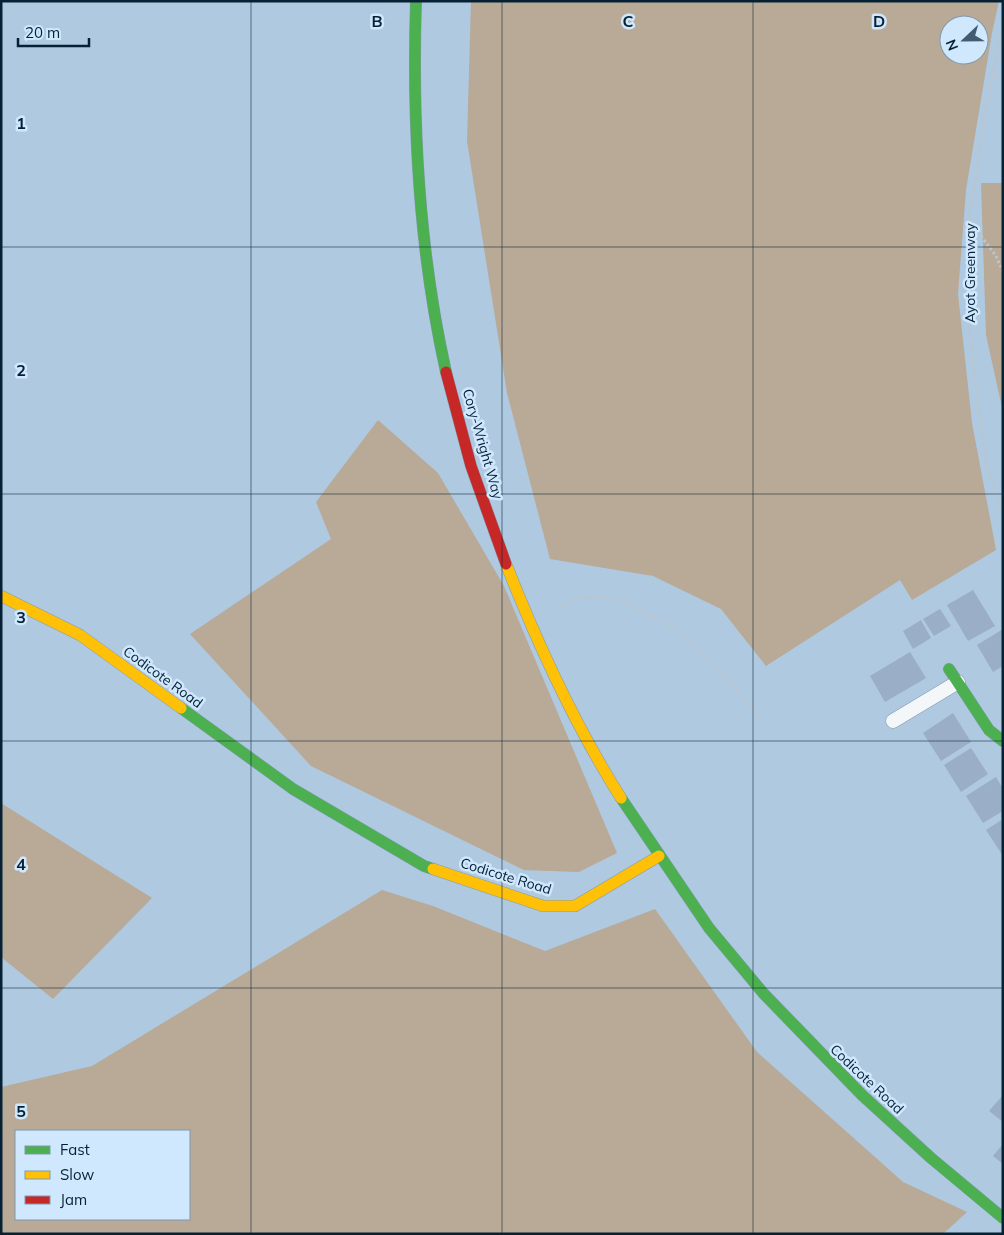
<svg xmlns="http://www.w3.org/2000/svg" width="1004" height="1235" font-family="Mulish,sans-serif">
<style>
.green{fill:#b9a997;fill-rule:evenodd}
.building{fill:#9baec8}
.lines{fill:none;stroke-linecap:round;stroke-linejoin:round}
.lane-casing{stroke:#839bae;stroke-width:15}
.fast-casing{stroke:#839bae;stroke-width:12}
.slow-casing{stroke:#839bae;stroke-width:12}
.jam-casing{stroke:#839bae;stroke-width:12}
.path{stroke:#bcc5cc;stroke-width:3;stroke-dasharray:2.5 2.5;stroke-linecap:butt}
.lane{stroke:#f3f7fa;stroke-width:14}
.fast{stroke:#4caf50;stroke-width:11}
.slow{stroke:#ffc107;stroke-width:11}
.jam{stroke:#c62828;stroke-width:11}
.grid{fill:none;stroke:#072134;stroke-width:1;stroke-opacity:0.55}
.labels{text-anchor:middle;stroke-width:5;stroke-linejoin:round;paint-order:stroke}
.street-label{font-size:14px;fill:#072134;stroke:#d0e8fe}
.grid-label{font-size:16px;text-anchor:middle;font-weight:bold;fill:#072134;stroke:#d0e8fe;stroke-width:5;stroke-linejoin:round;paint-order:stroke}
</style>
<rect width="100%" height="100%" fill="#aec9e0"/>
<!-- green -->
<g class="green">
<path d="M 471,1 L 999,1 L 992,33 L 966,190 L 958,294 L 972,423 L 996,550 L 912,600 L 900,580 L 766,666 L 721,609 L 653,576 L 550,559 L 507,393 L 467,141 ZM 949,25 L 979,25 L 979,55 L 949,55 Z"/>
<path d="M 981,183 L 1003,183 L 1003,412 L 986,335 Z"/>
<path d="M 378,420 L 438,473 L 504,586 L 617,853 L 579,872 L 524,870 L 311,766 L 190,634 L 331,539 L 316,502 Z"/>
<path d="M 1,803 L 152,898 L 53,999 L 1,957 Z"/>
<path d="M 382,890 L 433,906 L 545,951 L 655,909 L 757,1052 L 903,1182 L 967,1212 L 943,1234 L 1,1234 L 1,1087 L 92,1066 ZM 189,1131 L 189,1219 L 16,1219 L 16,1131 Z"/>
</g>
<!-- building -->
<g class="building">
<path d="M 973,590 L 995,626 L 968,641 L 947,605 Z"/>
<path d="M 940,609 L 951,626 L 934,636 L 923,619 Z"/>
<path d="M 921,620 L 931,638 L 913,649 L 903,631 Z"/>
<path d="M 1003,629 L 1003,666 L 993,672 L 977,645 Z"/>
<path d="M 910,652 L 926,678 L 885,702 L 870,676 Z"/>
<path d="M 953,713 L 971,742 L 941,761 L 923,733 Z"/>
<path d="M 971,748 L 988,774 L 961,792 L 944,765 Z"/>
<path d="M 996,777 L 1003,789 L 1003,811 L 983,823 L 966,796 Z"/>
<path d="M 1003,819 L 1003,856 L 986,830 Z"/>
<path d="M 1003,1095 L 1003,1122 L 989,1111 Z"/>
<path d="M 1003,1144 L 1003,1164 L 993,1156 Z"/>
</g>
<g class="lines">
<defs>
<path id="lane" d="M 893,721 L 958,682"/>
<g id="fast">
<path d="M 416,1 C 412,125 419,251 446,372"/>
<path d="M 949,669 L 989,730 L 1003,741"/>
<path d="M 181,708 L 293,789 L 424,866 L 433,869"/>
<path d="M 621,798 L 709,928 L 764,994 L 862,1095 L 931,1158 L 1003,1218"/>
</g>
<g id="slow">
<path d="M 506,564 C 538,645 574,724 621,798"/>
<path d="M 1,596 L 80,635 L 181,708"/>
<path d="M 433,869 L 543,906 L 575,906 L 659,856"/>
</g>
<path id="jam" d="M 446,372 L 471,466 L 506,564"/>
</defs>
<!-- lane casing -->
<use href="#lane" class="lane-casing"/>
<!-- fast casing -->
<use href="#fast" class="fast-casing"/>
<!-- slow casing -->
<use href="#slow" class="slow-casing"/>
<!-- jam casing -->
<use href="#jam" class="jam-casing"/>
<!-- path -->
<g class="path">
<path d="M 1003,27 L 988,94 L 969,220 L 967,300 L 978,405 L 986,460 L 1003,519"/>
<path d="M 992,77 L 1003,77"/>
<path d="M 969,220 L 996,256 L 1003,272"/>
<path d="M 551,609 L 577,598 L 614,597 L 667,624 L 705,654 L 762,720"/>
</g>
<!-- lane -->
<use href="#lane" class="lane"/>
<!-- fast -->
<use href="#fast" class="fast"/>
<!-- slow -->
<use href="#slow" class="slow"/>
<!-- jam -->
<use href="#jam" class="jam"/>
</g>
<!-- grid -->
<path class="grid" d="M 251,1 L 251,1234M 502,1 L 502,1234M 753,1 L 753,1234M 1,247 L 1003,247M 1,494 L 1003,494M 1,741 L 1003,741M 1,988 L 1003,988"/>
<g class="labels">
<!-- street labels -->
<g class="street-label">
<text transform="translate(970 273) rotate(-90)" y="5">Ayot Greenway</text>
<text transform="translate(483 444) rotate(74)" y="5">Cory-Wright Way</text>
<text transform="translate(163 677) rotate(36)" y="5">Codicote Road</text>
<text transform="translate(506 876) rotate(17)" y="5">Codicote Road</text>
<text transform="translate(867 1079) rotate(43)" y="5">Codicote Road</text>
</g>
</g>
<g class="grid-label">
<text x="377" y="27">B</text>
<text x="628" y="27">C</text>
<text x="879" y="27">D</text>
<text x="21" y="129">1</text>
<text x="21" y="376">2</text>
<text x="21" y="623">3</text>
<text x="21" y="870">4</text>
<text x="21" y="1117">5</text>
</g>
<!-- border -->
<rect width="1004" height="1235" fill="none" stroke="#072134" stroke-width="5"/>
<!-- legend -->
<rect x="15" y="1130" width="175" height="90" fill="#d0e8fe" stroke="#8098ad"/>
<rect x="25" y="1146" width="25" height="8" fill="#4caf50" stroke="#8098ad"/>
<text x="60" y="1155" font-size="15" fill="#072134">Fast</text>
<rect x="25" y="1171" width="25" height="8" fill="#ffc107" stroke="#8098ad"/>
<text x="60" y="1180" font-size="15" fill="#072134">Slow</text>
<rect x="25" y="1196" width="25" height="8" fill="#c62828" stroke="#8098ad"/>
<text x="60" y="1205" font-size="15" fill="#072134">Jam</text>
<!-- north arrow -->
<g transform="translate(964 40) rotate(248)"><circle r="24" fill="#d0e8fe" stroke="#8098ad"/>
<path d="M0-4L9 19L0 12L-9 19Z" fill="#415c70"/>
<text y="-8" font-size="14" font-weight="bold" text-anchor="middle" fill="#072134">N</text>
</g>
<!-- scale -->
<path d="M18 38v8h71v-8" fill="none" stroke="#072134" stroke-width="2.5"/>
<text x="25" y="38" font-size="15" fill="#072134" stroke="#d0e8fe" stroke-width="4" paint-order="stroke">20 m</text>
</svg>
